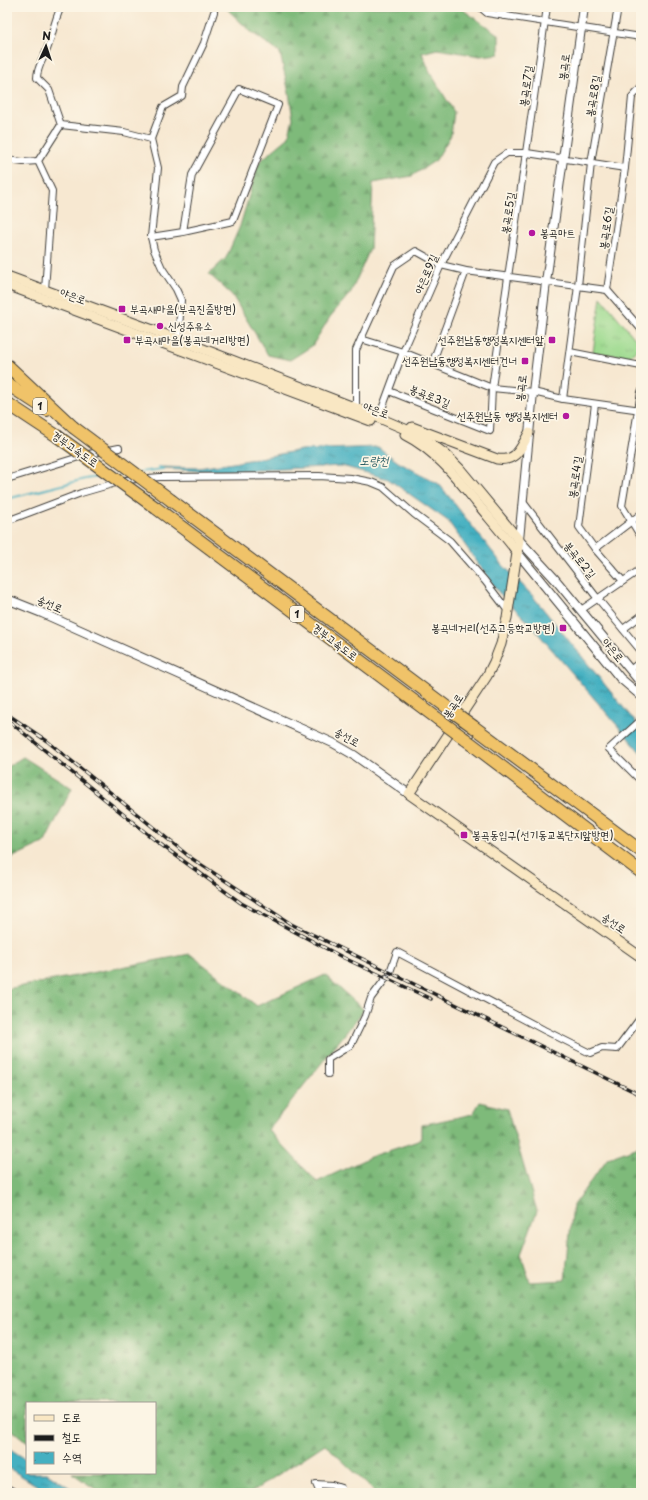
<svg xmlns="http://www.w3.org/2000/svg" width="648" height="1500" font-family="'Playpen Sans','Poor Story',sans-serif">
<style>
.forest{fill:url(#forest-firs);stroke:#4d6b4b}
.park{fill:url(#park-tufts);stroke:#5c7b56}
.water{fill:url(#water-ripples);stroke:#30666e}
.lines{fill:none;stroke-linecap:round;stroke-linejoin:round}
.stream{stroke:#44b0c1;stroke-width:2}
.minor-casing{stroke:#3d3b37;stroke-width:8}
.tertiary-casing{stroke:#3d3b37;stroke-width:10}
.secondary-casing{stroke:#3d3b37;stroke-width:11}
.motorway-casing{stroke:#3d3b37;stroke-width:14}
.minor{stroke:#fff;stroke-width:6}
.tertiary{stroke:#fff;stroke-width:8}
.secondary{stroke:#f9e7c3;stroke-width:9}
.motorway{stroke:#f0c369;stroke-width:12}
.rail-casing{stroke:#1c1c1c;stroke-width:3.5}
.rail{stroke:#fcf5e5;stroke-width:2;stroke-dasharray:6;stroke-linecap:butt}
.motorway-bridge-casing{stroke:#3d3b37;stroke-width:14;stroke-linecap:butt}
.motorway-bridge{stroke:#f0c369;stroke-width:12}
.poi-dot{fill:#b5179e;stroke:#fcf5e5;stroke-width:1.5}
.labels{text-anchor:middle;stroke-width:3.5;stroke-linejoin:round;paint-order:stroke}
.shield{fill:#fcf5e5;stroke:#5f5d58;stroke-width:1}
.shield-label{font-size:10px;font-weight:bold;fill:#1c1c1c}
.street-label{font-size:11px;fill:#1c1c1c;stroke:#fcf5e5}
.poi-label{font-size:11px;fill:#1c1c1c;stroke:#fcf5e5;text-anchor:start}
.water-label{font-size:12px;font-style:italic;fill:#2e5f66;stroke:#fcf5e5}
</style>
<defs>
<pattern id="forest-firs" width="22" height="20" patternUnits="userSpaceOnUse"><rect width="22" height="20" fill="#7eba7a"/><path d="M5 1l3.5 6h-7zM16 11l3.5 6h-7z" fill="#6c9f69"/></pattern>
<pattern id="park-tufts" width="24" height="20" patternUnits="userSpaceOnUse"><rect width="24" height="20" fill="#9dda8f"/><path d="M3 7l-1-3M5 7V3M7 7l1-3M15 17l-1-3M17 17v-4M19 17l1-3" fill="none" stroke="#87ba7b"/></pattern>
<pattern id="water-ripples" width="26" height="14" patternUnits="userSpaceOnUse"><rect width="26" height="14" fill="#44b0c1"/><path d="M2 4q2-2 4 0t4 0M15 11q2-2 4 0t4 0" fill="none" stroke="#388e9c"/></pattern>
</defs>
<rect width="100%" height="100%" fill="#fcf5e5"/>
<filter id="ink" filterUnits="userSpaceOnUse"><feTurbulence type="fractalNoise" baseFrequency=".025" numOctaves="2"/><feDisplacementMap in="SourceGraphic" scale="8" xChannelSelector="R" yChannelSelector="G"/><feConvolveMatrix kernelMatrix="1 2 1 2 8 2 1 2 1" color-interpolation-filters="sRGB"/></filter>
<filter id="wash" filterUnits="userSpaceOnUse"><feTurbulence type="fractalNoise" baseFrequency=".012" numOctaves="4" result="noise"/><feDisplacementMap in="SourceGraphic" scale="16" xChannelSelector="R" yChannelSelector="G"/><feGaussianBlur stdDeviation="0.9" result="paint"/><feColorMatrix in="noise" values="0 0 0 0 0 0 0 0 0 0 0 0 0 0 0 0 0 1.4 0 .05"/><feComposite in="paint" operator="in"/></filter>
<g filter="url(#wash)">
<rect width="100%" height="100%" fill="#f7e8d1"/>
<!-- forest -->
<g class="forest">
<path d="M 225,7 L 461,7 L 466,12 L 499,35 L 499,54 L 480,56 L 437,49 L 422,53 L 430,72 L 454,112 L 451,135 L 436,160 L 412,176 L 373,183 L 370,249 L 351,292 L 330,317 L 312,346 L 290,360 L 268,355 L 232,295 L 209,274 L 226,258 L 240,226 L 259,162 L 288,138 L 293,119 L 289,93 L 280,53 L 250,31 Z"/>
<path d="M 641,205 L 641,270 L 637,237 Z"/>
<path d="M 23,757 L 72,788 L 45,842 L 7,860 L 7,767 Z"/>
<path d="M 190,954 L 257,1006 L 325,975 L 364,1010 L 268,1130 L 317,1182 L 370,1157 L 421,1140 L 421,1125 L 473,1114 L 480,1102 L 507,1109 L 537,1211 L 521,1254 L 530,1282 L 565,1280 L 573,1205 L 608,1158 L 636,1148 L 641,1144 L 641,1493 L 376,1493 L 325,1444 L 250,1493 L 101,1493 L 72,1473 L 155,1473 L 155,1403 L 27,1403 L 27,1442 L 7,1426 L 7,989 Z"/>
</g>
<!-- park -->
<path class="park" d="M 601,297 L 641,346 L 629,357 L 593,352 Z"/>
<!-- water -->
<g class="water">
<path d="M 378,447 L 398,462 L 439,484 L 502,564 L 531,594 L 641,729 L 641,753 L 529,623 L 499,593 L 448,521 L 388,479 L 342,466 L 263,470 L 199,471 L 163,469 L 159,467 L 198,468 L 233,463 L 301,450 Z"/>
<path d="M 7,1447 L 27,1460 L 27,1473 L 47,1473 L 78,1493 L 49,1493 L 7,1467 Z"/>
</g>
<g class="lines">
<!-- stream -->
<g class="stream">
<path d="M 140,472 L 163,469 L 159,467"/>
<path d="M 118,474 L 128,473"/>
<path d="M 7,499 L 85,479 L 104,476"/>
</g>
</g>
</g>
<g filter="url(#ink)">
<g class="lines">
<defs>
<g id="minor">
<path d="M 61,7 C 53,23 53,36 46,52 C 42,61 37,68 37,78 L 49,90 L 61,125 L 124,132 L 151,139 L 158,168 L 151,237 L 154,250 L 162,268 L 176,289 L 181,300 L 178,343"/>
<path d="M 480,7 L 487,13 L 641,37"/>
<path d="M 504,16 L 505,7"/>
<path d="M 151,139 L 163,107 L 182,96 L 183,87 L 204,43 L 214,12"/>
<path d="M 7,160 L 23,162 L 38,161"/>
<path d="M 151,237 L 183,232 L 192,175 L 239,89 L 278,105 L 233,221 L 183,232"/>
<path d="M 45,290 L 52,191 L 38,161 L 61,125"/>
<path d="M 607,290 L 625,168 L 632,97 L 641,87"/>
<path d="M 361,339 L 403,352 L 492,388 L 533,392 L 563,399 L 641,410"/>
<path d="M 570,352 L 641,366"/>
<path d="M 432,364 L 466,271"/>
<path d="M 389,391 L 490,431 L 492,388 L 547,7"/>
<path d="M 641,392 L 622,506 L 641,537"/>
<path d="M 563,399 L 578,286 L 591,163 L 618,7"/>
<path d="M 595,404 L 579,527 L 595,549"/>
<path d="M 356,408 L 356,350 L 394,266 L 416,251 L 441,265 L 466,271 L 607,290 L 641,329"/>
<path d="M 379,417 L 403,352 L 441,265 L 494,162 L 507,153 L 527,153 L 625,168"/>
<path d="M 7,479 L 89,454 L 119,448"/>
<path d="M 523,502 L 598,599 L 641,651"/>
<path d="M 7,521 L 81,493 L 126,480 L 160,477 L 319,476 L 351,478 L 371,482 L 383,487 L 414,514 L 450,541 L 485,581 L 508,611"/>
<path d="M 623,581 L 595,549 L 641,514"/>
<path d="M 581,610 L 641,569"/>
<path d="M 623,629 L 641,616"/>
<path d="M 630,670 L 641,661"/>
<path d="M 641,720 L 609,749 L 641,781"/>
<path d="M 390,972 L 397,952 L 544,1030 L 590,1053 L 602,1048 L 617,1049 L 641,1017"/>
<path d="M 328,1074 L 328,1059 L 351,1045 L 365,1016 L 371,998 L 386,978"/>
<path d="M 320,1493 L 316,1484 L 332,1485 L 341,1488"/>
</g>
<g id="tertiary">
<path d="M 584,7 L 546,282 L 533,392 L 519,540 L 555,579 L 641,683"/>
<path d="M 517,552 L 620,678 L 641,696"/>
<path d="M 7,599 L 42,613 L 333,743 L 354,755 L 409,794"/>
<path d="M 7,1489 L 14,1493"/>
</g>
<g id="secondary">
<path d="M 7,276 L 180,340 L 356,408 L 419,435 L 445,454 L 460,469 L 519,540 L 507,618 L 501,644 L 494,662 L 487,676 L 409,794 L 641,957"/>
<path d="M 7,285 L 371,421"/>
<path d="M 412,427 L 497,459 C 517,462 521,447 529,433"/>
<path d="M 405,435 C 435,450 456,477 476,502 C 490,519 504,535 517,552"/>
</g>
<g id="motorway">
<path d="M 7,365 L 73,427"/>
<path d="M 7,384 L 47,410"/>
<path d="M 7,403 L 57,436"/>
<path d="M 172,501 L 448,708"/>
<path d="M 156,508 L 438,719"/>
<path d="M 474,727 L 641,851"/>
<path d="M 465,739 L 641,872"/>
</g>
</defs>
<!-- minor casing -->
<use href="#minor" class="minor-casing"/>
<!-- tertiary casing -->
<use href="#tertiary" class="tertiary-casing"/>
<!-- secondary casing -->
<use href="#secondary" class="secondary-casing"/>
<!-- motorway casing -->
<use href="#motorway" class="motorway-casing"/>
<!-- minor -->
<use href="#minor" class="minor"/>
<!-- tertiary -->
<use href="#tertiary" class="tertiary"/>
<!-- secondary -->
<use href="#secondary" class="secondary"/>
<!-- motorway -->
<use href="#motorway" class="motorway"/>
<defs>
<g id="rail">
<path d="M 7,714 L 47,741 L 191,858 L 291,924 L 641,1095"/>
<path d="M 10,722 L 156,841 L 241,903 L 344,958 L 431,999"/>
</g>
</defs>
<!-- rail casing -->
<use href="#rail" class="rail-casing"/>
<!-- rail -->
<use href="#rail" class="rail"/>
<defs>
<g id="motorway-bridge">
<path d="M 73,427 L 172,501"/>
<path d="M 57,436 L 156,508"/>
<path d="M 448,708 L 474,727"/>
<path d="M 438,719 L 465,739"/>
</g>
</defs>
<!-- motorway-bridge casing -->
<use href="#motorway-bridge" class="motorway-bridge-casing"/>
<!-- motorway-bridge -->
<use href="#motorway-bridge" class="motorway-bridge"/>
</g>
</g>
<!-- markers -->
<g class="poi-dot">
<circle cx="532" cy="233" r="4"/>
<rect x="118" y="305" width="8" height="8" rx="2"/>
<circle cx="160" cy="326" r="4"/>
<rect x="123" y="336" width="8" height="8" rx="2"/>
<rect x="548" y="336" width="8" height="8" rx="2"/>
<rect x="521" y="357" width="8" height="8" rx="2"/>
<circle cx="566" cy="416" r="4"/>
<rect x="559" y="624" width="8" height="8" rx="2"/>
<rect x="460" y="831" width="8" height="8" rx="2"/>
</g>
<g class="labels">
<!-- shield labels -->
<g class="shield">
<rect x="33" y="398" width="14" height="16" rx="3"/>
<rect x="290" y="606" width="14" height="16" rx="3"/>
</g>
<g class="shield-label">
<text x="40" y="410">1</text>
<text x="297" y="618">1</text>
</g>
<!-- street labels -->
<g class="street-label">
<text transform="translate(564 67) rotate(-83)" y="4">봉곡로</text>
<text transform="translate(526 86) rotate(-82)" y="4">봉곡로7길</text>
<text transform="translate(593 96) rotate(-80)" y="4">봉곡로8길</text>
<text transform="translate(508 213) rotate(-81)" y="4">봉곡로5길</text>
<text transform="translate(606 228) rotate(-82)" y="4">봉곡로6길</text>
<text transform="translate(426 274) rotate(-66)" y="4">야은로9길</text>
<text transform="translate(73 296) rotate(21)" y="4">야은로</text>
<text transform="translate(521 388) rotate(-84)" y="4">봉곡로</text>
<text transform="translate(430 396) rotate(22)" y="4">봉곡로3길</text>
<text transform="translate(376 410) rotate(21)" y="4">야은로</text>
<text transform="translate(75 449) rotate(35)" y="4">경부고속도로</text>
<text transform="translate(575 477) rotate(-82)" y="4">봉곡로4길</text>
<text transform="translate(580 560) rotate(52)" y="4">봉곡로2길</text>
<text transform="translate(50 604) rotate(23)" y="4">송선로</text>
<text transform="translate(335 642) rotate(37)" y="4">경부고속도로</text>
<text transform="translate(613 650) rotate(51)" y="4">야은로</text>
<text transform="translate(453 706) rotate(-57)" y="4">봉곡로</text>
<text transform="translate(347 737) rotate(29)" y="4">송선로</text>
<text transform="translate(614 923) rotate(35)" y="4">송선로</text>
</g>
<!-- poi labels -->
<g class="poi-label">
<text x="540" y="237">봉곡마트</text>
<text x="130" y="313">부곡새마을(부곡진즐방면)</text>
<text x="168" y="330">신성주유소</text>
<text x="135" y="344">부곡새마을(봉곡네거리방면)</text>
<text x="544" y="344" text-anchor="end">선주원남동행정복지센터앞</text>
<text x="517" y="365" text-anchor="end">선주원남동행정복지센터건너</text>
<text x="558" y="420" text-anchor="end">선주원남동 행정복지센터</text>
<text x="555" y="632" text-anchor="end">봉곡네거리(선주고등학교방면)</text>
<text x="472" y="839">봉곡동입구(선기동교복단지앞방면)</text>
</g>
<!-- water labels -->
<g class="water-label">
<text x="374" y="465">도량천</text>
</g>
</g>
<!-- margin -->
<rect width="648" height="1500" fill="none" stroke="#fcf5e5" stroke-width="24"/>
<!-- legend -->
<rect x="26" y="1402" width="130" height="72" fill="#fcf5e5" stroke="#a29e95"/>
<rect x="34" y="1415" width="20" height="6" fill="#f9e7c3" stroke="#a29e95"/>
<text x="62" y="1422" font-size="12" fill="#1c1c1c">도로</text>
<rect x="34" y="1435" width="20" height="6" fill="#1c1c1c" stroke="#a29e95"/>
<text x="62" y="1442" font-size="12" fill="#1c1c1c">철도</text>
<rect x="34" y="1452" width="20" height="12" fill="url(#water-ripples)" stroke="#a29e95"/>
<text x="62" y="1462" font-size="12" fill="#1c1c1c">수역</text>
<!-- north arrow -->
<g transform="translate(46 46) rotate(3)" stroke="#fcf5e5" stroke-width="3" paint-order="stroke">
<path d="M0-3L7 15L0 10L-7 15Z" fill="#1c1c1c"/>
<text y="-6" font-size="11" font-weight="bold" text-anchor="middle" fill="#1c1c1c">N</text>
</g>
</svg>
